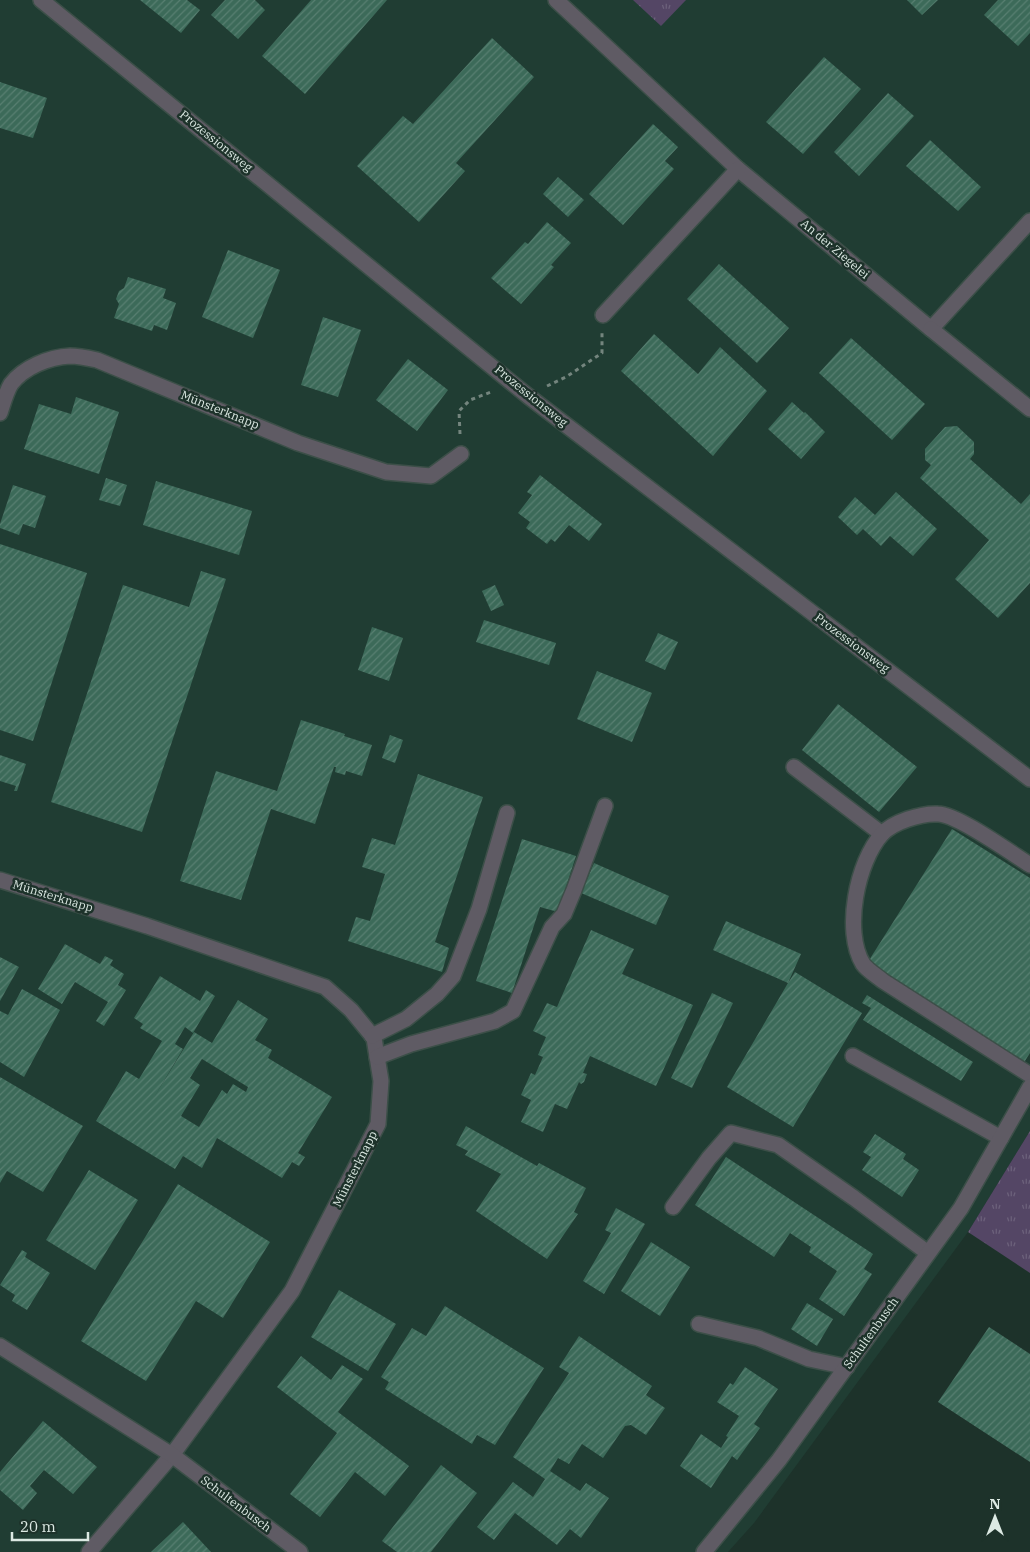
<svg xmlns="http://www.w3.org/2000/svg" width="1030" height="1552" font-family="'IBM Plex Serif',serif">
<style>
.built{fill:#203d33}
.grass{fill:url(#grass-tufts)}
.building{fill:url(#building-hatch);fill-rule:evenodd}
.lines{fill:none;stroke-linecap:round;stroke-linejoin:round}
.minor-casing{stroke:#3c4f48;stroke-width:18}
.path{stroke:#74857e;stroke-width:3;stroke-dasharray:4 4;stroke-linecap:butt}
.minor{stroke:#5f5b64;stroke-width:15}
.labels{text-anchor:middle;stroke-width:5;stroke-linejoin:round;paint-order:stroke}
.street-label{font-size:12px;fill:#dce9e3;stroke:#1d322a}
</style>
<defs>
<pattern id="grass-tufts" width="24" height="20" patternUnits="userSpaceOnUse" patternTransform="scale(1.25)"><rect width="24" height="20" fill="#544665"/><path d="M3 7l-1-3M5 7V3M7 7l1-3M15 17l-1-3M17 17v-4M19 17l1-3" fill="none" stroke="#6c617b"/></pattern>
<pattern id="building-hatch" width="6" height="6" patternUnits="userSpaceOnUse" patternTransform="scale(1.25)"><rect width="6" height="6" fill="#3c6a59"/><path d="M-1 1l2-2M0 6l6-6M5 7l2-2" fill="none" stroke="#587f71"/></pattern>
</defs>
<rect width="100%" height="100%" fill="#1d322a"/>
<!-- built -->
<path class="built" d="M 0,0 L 1030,0 L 1030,1131 L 968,1232 L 754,1523 L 728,1552 L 0,1552 Z"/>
<!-- grass -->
<g class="grass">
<path d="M 633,0 L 686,0 L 661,26 Z"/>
<path d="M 1030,1131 L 1030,1273 L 968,1232 Z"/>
</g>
<!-- building -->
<g class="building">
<path d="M 140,0 L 187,0 L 200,10 L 181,33 Z"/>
<path d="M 225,0 L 255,0 L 265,10 L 238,39 L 211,15 Z"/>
<path d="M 311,0 L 387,0 L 305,94 L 262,56 Z"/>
<path d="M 907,0 L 938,0 L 922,15 Z"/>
<path d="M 998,0 L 1030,0 L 1030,33 L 1018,46 L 984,15 Z"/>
<path d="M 492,38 L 534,77 L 456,163 L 465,171 L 419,222 L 357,166 L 403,116 L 413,124 Z"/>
<path d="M 824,57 L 861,89 L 803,154 L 766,122 Z"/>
<path d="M 0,82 L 47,98 L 33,138 L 0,128 Z"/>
<path d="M 888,93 L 914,116 L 859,176 L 834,152 Z"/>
<path d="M 653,124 L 678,147 L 665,161 L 674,169 L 623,225 L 589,194 Z"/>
<path d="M 930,140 L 981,187 L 958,211 L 906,166 Z"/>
<path d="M 558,177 L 584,200 L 568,217 L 543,194 Z"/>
<path d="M 547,222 L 571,243 L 551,265 L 554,267 L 521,304 L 491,278 L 525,242 L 528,244 Z"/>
<path d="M 228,250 L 280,270 L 253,338 L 202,317 Z"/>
<path d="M 719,264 L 789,328 L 757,363 L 687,299 Z"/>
<path d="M 128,277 L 166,289 L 163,298 L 176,303 L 167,330 L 154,325 L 152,331 L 114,318 L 119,304 L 116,299 L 119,291 L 124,288 Z"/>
<path d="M 323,317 L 361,330 L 338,397 L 301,385 Z"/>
<path d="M 654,334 L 698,374 L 720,347 L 767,391 L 713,456 L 621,371 Z"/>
<path d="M 851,338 L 925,404 L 892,440 L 819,373 Z"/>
<path d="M 408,359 L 448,390 L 417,431 L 376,400 Z"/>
<path d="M 76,397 L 119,412 L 99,474 L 24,449 L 39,404 L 71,414 Z"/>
<path d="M 792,402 L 804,413 L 805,412 L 825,432 L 801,459 L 768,429 Z"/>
<path d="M 957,426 L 974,442 L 974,454 L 970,459 L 1021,504 L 1030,494 L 1030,583 L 998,618 L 955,579 L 989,540 L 920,478 L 931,465 L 925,460 L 925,449 L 945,427 Z"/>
<path d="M 540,475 L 602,524 L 589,541 L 569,525 L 555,542 L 551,539 L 547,544 L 526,528 L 530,522 L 518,513 L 532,495 L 527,492 Z"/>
<path d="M 106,478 L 127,485 L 120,506 L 99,500 Z"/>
<path d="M 156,481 L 252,511 L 239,555 L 143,525 Z"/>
<path d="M 13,485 L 46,496 L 35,528 L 23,524 L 19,535 L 0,528 L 0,524 Z"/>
<path d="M 896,492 L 937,529 L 913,556 L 890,536 L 881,546 L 863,529 L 857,535 L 838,517 L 855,497 L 875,515 Z"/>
<path d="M 0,544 L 87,573 L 33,741 L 0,730 Z"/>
<path d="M 201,571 L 226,579 L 142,832 L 51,802 L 123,585 L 189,607 Z"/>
<path d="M 495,585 L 504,605 L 491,611 L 482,591 Z"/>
<path d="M 484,620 L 556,643 L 549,665 L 476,642 Z"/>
<path d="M 372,627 L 403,638 L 389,681 L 358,670 Z"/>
<path d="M 658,633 L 678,642 L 665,670 L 645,661 Z"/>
<path d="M 597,671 L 652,693 L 632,742 L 577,719 Z"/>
<path d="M 838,704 L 917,767 L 879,812 L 802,750 Z"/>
<path d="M 301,720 L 345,734 L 344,736 L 372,745 L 362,776 L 346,771 L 345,775 L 335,772 L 336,767 L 334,767 L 315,824 L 271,809 L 241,900 L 180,881 L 216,771 L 277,791 Z"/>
<path d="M 390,735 L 403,740 L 395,763 L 382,758 Z"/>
<path d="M 0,755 L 26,764 L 17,791 L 14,791 L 16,786 L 0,781 Z"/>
<path d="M 418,774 L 483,797 L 435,942 L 449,948 L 442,972 L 348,941 L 356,917 L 370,921 L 385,874 L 362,867 L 372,838 L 395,845 Z"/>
<path d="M 952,829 L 1030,878 L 1030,1053 L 1023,1064 L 866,965 Z"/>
<path d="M 522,839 L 576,856 L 558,912 L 540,907 L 512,993 L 476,981 Z"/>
<path d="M 594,863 L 669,896 L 656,925 L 581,893 Z"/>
<path d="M 726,921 L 801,954 L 788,983 L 795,972 L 862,1013 L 793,1127 L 727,1087 L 788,983 L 713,950 Z"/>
<path d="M 591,930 L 634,949 L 622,974 L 693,1005 L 656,1086 L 590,1056 L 583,1073 L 587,1074 L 584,1082 L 581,1084 L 579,1082 L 567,1109 L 555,1104 L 543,1132 L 521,1122 L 531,1100 L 521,1095 L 531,1073 L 535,1075 L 543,1057 L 538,1055 L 546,1037 L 533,1031 L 547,1003 L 557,1007 Z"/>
<path d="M 65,944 L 100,964 L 105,956 L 113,960 L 110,965 L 124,974 L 118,985 L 126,990 L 104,1026 L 96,1021 L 108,1002 L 75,982 L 62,1004 L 38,989 Z"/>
<path d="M 0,957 L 19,967 L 0,1001 Z"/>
<path d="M 160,976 L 200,1001 L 206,990 L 215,996 L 193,1033 L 185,1027 L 175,1044 L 183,1049 L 153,1099 L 194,1032 L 212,1043 L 238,1000 L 268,1019 L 255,1040 L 272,1050 L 268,1058 L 332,1097 L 298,1153 L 305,1157 L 299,1166 L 292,1162 L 282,1178 L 217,1138 L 202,1168 L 183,1156 L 175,1169 L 96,1121 L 126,1071 L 139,1079 L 162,1041 L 140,1028 L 143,1024 L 134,1018 ZM 202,1059 L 248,1087 L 246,1092 L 233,1084 L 227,1094 L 222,1090 L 199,1127 L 181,1116 L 200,1085 L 190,1078 Z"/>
<path d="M 22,989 L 60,1010 L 24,1077 L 0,1062 L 0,1011 L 8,1015 Z"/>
<path d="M 712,993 L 733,1003 L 692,1088 L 671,1078 Z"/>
<path d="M 867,995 L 973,1062 L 961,1081 L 863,1020 L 871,1008 L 862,1003 Z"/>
<path d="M 0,1077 L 83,1126 L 43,1192 L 7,1171 L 0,1183 Z"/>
<path d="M 466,1126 L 537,1166 L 539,1163 L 586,1188 L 574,1212 L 578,1214 L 547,1259 L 476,1211 L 501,1174 L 465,1155 L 468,1151 L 456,1145 Z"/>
<path d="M 875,1134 L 906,1154 L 903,1159 L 919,1170 L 902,1197 L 862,1170 L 871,1157 L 863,1152 Z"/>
<path d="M 726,1157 L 873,1254 L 864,1269 L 872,1274 L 844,1316 L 819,1299 L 837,1271 L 809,1252 L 811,1247 L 790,1233 L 774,1257 L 695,1205 Z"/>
<path d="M 89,1170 L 138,1200 L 95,1270 L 46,1240 Z"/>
<path d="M 178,1184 L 270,1242 L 223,1318 L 196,1301 L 146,1381 L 81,1341 Z"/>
<path d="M 616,1208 L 645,1224 L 604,1294 L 583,1281 L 611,1233 L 605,1230 Z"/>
<path d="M 651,1242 L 690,1267 L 660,1316 L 621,1291 Z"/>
<path d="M 22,1250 L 27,1253 L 25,1257 L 50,1273 L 27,1310 L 12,1301 L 15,1295 L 0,1285 Z"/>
<path d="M 339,1290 L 396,1324 L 368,1371 L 311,1337 Z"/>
<path d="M 807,1303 L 833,1319 L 817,1346 L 791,1329 Z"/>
<path d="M 445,1306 L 544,1368 L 495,1445 L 477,1435 L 472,1444 L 385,1389 L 389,1382 L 381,1377 L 412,1328 L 426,1336 Z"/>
<path d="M 989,1327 L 1030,1354 L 1030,1462 L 938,1402 Z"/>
<path d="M 579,1336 L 652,1386 L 646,1395 L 665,1408 L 646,1435 L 631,1425 L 625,1426 L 603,1458 L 582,1444 L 569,1464 L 558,1458 L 550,1471 L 580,1491 L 586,1483 L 609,1498 L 581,1538 L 570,1529 L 557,1545 L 515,1513 L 494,1540 L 477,1527 L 513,1482 L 533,1497 L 545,1479 L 513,1457 L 569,1373 L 559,1367 Z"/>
<path d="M 301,1356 L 331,1380 L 342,1365 L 363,1379 L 338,1412 L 409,1466 L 385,1496 L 355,1472 L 320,1517 L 290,1494 L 337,1433 L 277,1387 Z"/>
<path d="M 745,1367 L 778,1389 L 754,1424 L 760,1428 L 737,1460 L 732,1456 L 711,1488 L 680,1466 L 701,1434 L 721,1448 L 728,1437 L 726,1436 L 739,1416 L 717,1402 L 730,1383 L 733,1385 Z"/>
<path d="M 43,1421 L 97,1467 L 73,1494 L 44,1470 L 30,1486 L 37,1493 L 23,1510 L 0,1490 L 0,1472 Z"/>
<path d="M 441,1465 L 477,1493 L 431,1552 L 397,1552 L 382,1541 Z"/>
<path d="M 183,1522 L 211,1552 L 151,1552 Z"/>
</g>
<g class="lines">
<defs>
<g id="minor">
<path d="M 41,0 L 528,396 L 1030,779"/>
<path d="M 556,0 L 738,169 L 931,329 L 1030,221"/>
<path d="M 603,315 L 738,169"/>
<path d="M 931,329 L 1030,409"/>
<path d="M 0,413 C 3,404 6,392 11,384 C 24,367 49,357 70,356 C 79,356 88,358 97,360 L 298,443 L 386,472 L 431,476 L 461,454"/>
<path d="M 794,767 L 882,834"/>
<path d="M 1030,865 C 1011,853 957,814 938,814 C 921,813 893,822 882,834 C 857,862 843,931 863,964 C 867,970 877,976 883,981 L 1030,1075"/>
<path d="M 0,880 L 147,926 L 325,987 L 351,1010 L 374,1038 L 381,1081 L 378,1124 L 292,1291 L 172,1455 L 89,1552"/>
<path d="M 372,1036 L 406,1019 L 437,994 L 453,976 L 479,909 L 507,813"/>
<path d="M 853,1056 L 1001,1138"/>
<path d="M 377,1057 L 411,1044 L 495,1021 L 513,1011 L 552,927 L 564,914 L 574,890 L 605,806"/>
<path d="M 673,1207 L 709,1158 L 731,1133 L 778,1145 L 854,1198 L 928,1253"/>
<path d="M 699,1324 L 758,1338 L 809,1359 L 847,1367"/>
<path d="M 0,1346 L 172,1455 L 300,1552"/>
<path d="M 704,1552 L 779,1460 L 961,1208 L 1030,1087"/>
</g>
</defs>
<!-- minor casing -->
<use href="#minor" class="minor-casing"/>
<!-- path -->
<g class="path">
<path d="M 547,386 L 566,377 L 602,353 L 602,333"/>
<path d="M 460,434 L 459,411 L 470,400 L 491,392"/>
</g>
<!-- minor -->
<use href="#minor" class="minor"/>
</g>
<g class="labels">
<!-- street labels -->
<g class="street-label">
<text transform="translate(216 141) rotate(39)" y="4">Prozessionsweg</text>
<text transform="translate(835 249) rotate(40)" y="4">An der Ziegelei</text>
<text transform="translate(531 396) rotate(39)" y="4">Prozessionsweg</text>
<text transform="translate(220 410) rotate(22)" y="4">Münsterknapp</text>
<text transform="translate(852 643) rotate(37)" y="4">Prozessionsweg</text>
<text transform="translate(53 896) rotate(17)" y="4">Münsterknapp</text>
<text transform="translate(355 1169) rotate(-63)" y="4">Münsterknapp</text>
<text transform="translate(871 1333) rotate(-54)" y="4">Schultenbusch</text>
<text transform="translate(236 1504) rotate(37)" y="4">Schultenbusch</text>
</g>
</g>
<!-- north arrow -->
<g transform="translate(995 1517)" stroke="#1d322a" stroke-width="4" paint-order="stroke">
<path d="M0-4L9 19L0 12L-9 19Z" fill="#dce9e3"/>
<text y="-8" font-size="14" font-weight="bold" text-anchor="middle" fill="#dce9e3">N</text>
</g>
<!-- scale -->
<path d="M12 1532v8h76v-8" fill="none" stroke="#dce9e3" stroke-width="2.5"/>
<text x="20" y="1532" font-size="15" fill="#dce9e3" stroke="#1d322a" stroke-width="4" paint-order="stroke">20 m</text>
</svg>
